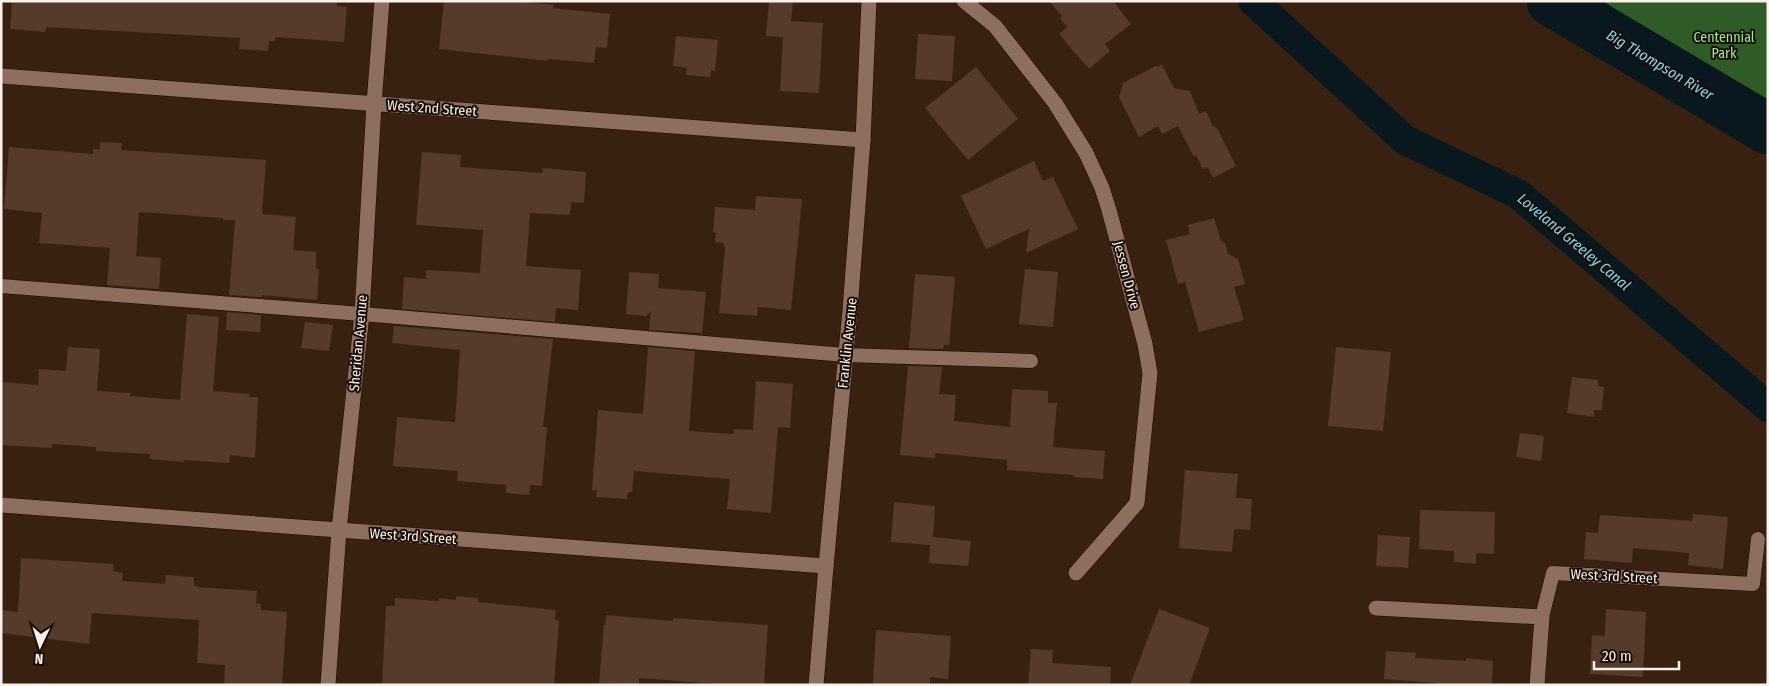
<svg xmlns="http://www.w3.org/2000/svg" width="1769" height="686" font-family="'Fira Sans Condensed',sans-serif">
<style>
.green{fill:#2f5b27}
.lines{fill:none;stroke-linecap:round;stroke-linejoin:round}
.canal{stroke:#08181e;stroke-width:30}
.river{stroke:#08181e;stroke-width:51}
.building{fill:#543b2b}
.lane-casing{stroke:#1f0a00;stroke-width:15}
.street-casing{stroke:#1f0a00;stroke-width:16}
.lane{stroke:#8c6f5e;stroke-width:14}
.street{stroke:#8c6f5e;stroke-width:15}
.labels{text-anchor:middle;stroke-width:4;stroke-linejoin:round;paint-order:stroke}
.park-label{font-size:14px;fill:#9def8c;stroke:#180e08}
.street-label{font-size:14px;fill:#fef0e9;stroke:#180e08}
.water-label{font-size:15px;font-style:italic;fill:#83d6f6;stroke:#180e08}
</style>
<rect width="100%" height="100%" fill="#392112"/>
<!-- green -->
<path class="green" d="M 1566,1 L 1768,1 L 1768,122 Z"/>
<g class="lines">
<!-- canal -->
<path class="canal" d="M 1253,1 L 1405,140 L 1518,194 L 1768,407"/>
<!-- river -->
<path class="river" d="M 1552,1 L 1768,129"/>
</g>
<!-- building -->
<g class="building">
<path d="M 12,1 L 337,1 L 337,6 L 347,7 L 344,42 L 276,37 L 275,41 L 269,41 L 268,51 L 239,49 L 240,38 L 46,27 L 45,32 L 10,29 Z"/>
<path d="M 444,1 L 515,1 L 554,5 L 553,8 L 610,14 L 607,48 L 596,47 L 594,63 L 548,59 L 548,61 L 439,49 Z"/>
<path d="M 769,1 L 793,1 L 791,21 L 823,23 L 819,93 L 780,91 L 783,37 L 766,36 Z"/>
<path d="M 1049,1 L 1113,1 L 1131,24 L 1105,44 L 1110,51 L 1089,69 L 1059,34 L 1067,27 L 1060,18 L 1062,16 Z"/>
<path d="M 918,34 L 955,36 L 952,81 L 915,79 Z"/>
<path d="M 676,36 L 718,40 L 715,71 L 711,70 L 710,77 L 686,75 L 687,68 L 673,66 Z"/>
<path d="M 1162,65 L 1174,88 L 1190,91 L 1199,114 L 1206,111 L 1213,126 L 1217,128 L 1236,166 L 1213,178 L 1208,167 L 1203,169 L 1196,155 L 1194,157 L 1178,126 L 1162,134 L 1158,126 L 1139,137 L 1119,97 L 1123,83 L 1156,66 L 1157,67 Z"/>
<path d="M 976,67 L 1018,119 L 968,160 L 925,108 Z"/>
<path d="M 100,142 L 122,143 L 121,150 L 266,160 L 262,214 L 296,217 L 293,250 L 316,252 L 316,269 L 319,269 L 317,300 L 262,295 L 262,297 L 229,295 L 235,220 L 223,220 L 223,218 L 139,212 L 136,256 L 161,258 L 159,289 L 107,285 L 110,248 L 39,243 L 42,213 L 4,209 L 9,147 L 93,154 L 93,149 L 100,150 Z"/>
<path d="M 422,152 L 461,155 L 460,167 L 542,173 L 543,168 L 586,172 L 584,203 L 571,202 L 570,215 L 530,213 L 526,266 L 581,270 L 578,310 L 556,308 L 555,322 L 402,309 L 404,277 L 426,279 L 426,270 L 480,273 L 483,230 L 416,225 Z"/>
<path d="M 1034,161 L 1043,181 L 1053,177 L 1078,229 L 1026,253 L 1029,229 L 986,249 L 961,196 Z"/>
<path d="M 756,196 L 802,199 L 791,310 L 758,307 L 757,316 L 719,313 L 725,248 L 724,247 L 724,243 L 715,242 L 716,233 L 713,232 L 715,207 L 755,210 Z"/>
<path d="M 1214,218 L 1221,241 L 1225,243 L 1228,254 L 1238,259 L 1245,284 L 1234,287 L 1244,320 L 1199,332 L 1185,282 L 1178,284 L 1166,240 L 1190,234 L 1188,225 Z"/>
<path d="M 1025,269 L 1058,272 L 1053,327 L 1019,324 Z"/>
<path d="M 629,272 L 659,274 L 658,288 L 706,292 L 702,333 L 649,330 L 651,311 L 646,316 L 626,314 Z"/>
<path d="M 915,274 L 955,277 L 949,345 L 944,345 L 943,349 L 909,348 Z"/>
<path d="M 227,312 L 261,315 L 260,332 L 226,330 Z"/>
<path d="M 187,314 L 219,317 L 213,391 L 250,394 L 249,397 L 258,397 L 255,458 L 230,455 L 229,463 L 184,460 L 184,462 L 150,459 L 150,454 L 96,451 L 96,447 L 52,444 L 52,448 L 1,445 L 1,382 L 38,385 L 39,369 L 66,371 L 68,347 L 100,349 L 97,391 L 130,393 L 130,396 L 180,400 Z"/>
<path d="M 305,322 L 333,325 L 329,351 L 301,348 Z"/>
<path d="M 394,326 L 553,339 L 543,427 L 547,427 L 542,486 L 530,485 L 529,495 L 506,493 L 506,485 L 457,481 L 458,471 L 393,466 L 397,417 L 455,422 L 460,350 L 392,343 Z"/>
<path d="M 648,347 L 695,351 L 689,431 L 733,434 L 734,429 L 753,430 L 756,381 L 793,384 L 790,428 L 778,427 L 771,513 L 727,509 L 730,479 L 634,471 L 632,492 L 628,492 L 627,499 L 596,497 L 597,490 L 592,490 L 598,410 L 643,414 Z"/>
<path d="M 1336,347 L 1391,352 L 1383,431 L 1328,426 Z"/>
<path d="M 908,366 L 942,367 L 939,394 L 956,395 L 954,421 L 1010,427 L 1012,389 L 1048,391 L 1048,403 L 1057,403 L 1053,447 L 1105,451 L 1103,479 L 1074,477 L 1074,475 L 1007,470 L 1007,460 L 935,453 L 935,458 L 900,455 Z"/>
<path d="M 1572,377 L 1598,380 L 1598,386 L 1604,387 L 1602,410 L 1594,410 L 1594,417 L 1567,413 Z"/>
<path d="M 1520,433 L 1544,436 L 1541,461 L 1516,457 Z"/>
<path d="M 1185,470 L 1238,474 L 1236,498 L 1252,499 L 1250,530 L 1234,529 L 1232,552 L 1179,548 Z"/>
<path d="M 894,502 L 935,506 L 933,537 L 971,541 L 968,566 L 929,563 L 930,545 L 891,542 Z"/>
<path d="M 1420,510 L 1495,512 L 1494,554 L 1476,553 L 1476,564 L 1454,562 L 1454,551 L 1419,549 Z"/>
<path d="M 1693,514 L 1728,517 L 1723,569 L 1688,565 L 1689,553 L 1633,548 L 1632,563 L 1584,559 L 1586,532 L 1598,533 L 1600,515 L 1692,521 Z"/>
<path d="M 1378,535 L 1410,537 L 1408,568 L 1376,566 Z"/>
<path d="M 21,558 L 113,564 L 113,571 L 123,573 L 122,581 L 165,584 L 166,575 L 194,577 L 194,586 L 197,586 L 197,587 L 257,591 L 256,603 L 261,604 L 261,610 L 287,612 L 282,685 L 224,685 L 225,665 L 197,663 L 199,620 L 92,613 L 89,644 L 1,633 L 1,610 L 18,612 Z"/>
<path d="M 456,596 L 478,598 L 478,602 L 556,610 L 555,620 L 559,621 L 554,685 L 382,685 L 386,606 L 395,606 L 395,598 L 439,601 L 439,598 L 456,600 Z"/>
<path d="M 1159,609 L 1210,628 L 1189,685 L 1130,685 Z"/>
<path d="M 1606,609 L 1646,612 L 1643,677 L 1590,674 L 1592,635 L 1605,636 Z"/>
<path d="M 606,615 L 673,621 L 673,618 L 768,625 L 764,685 L 732,685 L 639,678 L 639,685 L 599,683 L 604,625 L 605,625 Z"/>
<path d="M 876,630 L 951,636 L 948,679 L 930,677 L 930,685 L 873,685 Z"/>
<path d="M 1031,649 L 1053,650 L 1052,663 L 1111,667 L 1110,685 L 1028,685 Z"/>
<path d="M 1386,651 L 1416,653 L 1415,658 L 1466,661 L 1466,658 L 1493,661 L 1492,685 L 1437,685 L 1437,683 L 1384,679 Z"/>
</g>
<g class="lines">
<defs>
<g id="lane">
<path d="M 1,286 L 362,314 L 845,355 L 1031,361"/>
<path d="M 1542,617 L 1553,573 L 1753,584 L 1758,539"/>
</g>
<g id="street">
<path d="M 964,1 L 995,26 L 1055,103 L 1086,153 L 1102,188 L 1109,210 L 1145,344 L 1150,373 L 1137,503 L 1076,573"/>
<path d="M 1,76 L 863,140"/>
<path d="M 1,505 L 826,566"/>
<path d="M 1376,608 L 1542,617 L 1537,685"/>
<path d="M 328,685 L 339,530 L 362,314 L 374,104 L 382,1"/>
<path d="M 816,685 L 826,566 L 850,310 L 863,140 L 869,1"/>
</g>
</defs>
<!-- lane casing -->
<use href="#lane" class="lane-casing"/>
<!-- street casing -->
<use href="#street" class="street-casing"/>
<!-- lane -->
<use href="#lane" class="lane"/>
<!-- street -->
<use href="#street" class="street"/>
</g>
<g class="labels">
<!-- park labels -->
<g class="park-label">
<text x="1724" y="42">Centennial<tspan x="1724" dy="16">Park</tspan></text>
</g>
<!-- street labels -->
<g class="street-label">
<text transform="translate(432 108) rotate(4)" y="5">West 2nd Street</text>
<text transform="translate(1127 275) rotate(75)" y="5">Jessen Drive</text>
<text transform="translate(358 343) rotate(-85)" y="5">Sheridan Avenue</text>
<text transform="translate(847 343) rotate(-84)" y="5">Franklin Avenue</text>
<text transform="translate(413 536) rotate(4)" y="5">West 3rd Street</text>
<text transform="translate(1614 576) rotate(3)" y="5">West 3rd Street</text>
</g>
<!-- water labels -->
<g class="water-label">
<text transform="translate(1660 65) rotate(31)" y="5">Big Thompson River</text>
<text transform="translate(1574 242) rotate(40)" y="5">Loveland Greeley Canal</text>
</g>
</g>
<!-- border -->
<rect width="1769" height="686" fill="none" stroke="#fef0e9" stroke-width="5"/>
<!-- north arrow -->
<g transform="translate(40 646) rotate(184)" stroke="#180e08" stroke-width="4" paint-order="stroke">
<path d="M0-4L9 19L0 12L-9 19Z" fill="#fef0e9"/>
<text y="-8" font-size="14" font-weight="bold" text-anchor="middle" fill="#fef0e9">N</text>
</g>
<!-- scale -->
<path d="M1594 661v8h85v-8" fill="none" stroke="#fef0e9" stroke-width="2.5"/>
<text x="1602" y="661" font-size="15" fill="#fef0e9" stroke="#180e08" stroke-width="4" paint-order="stroke">20 m</text>
</svg>
